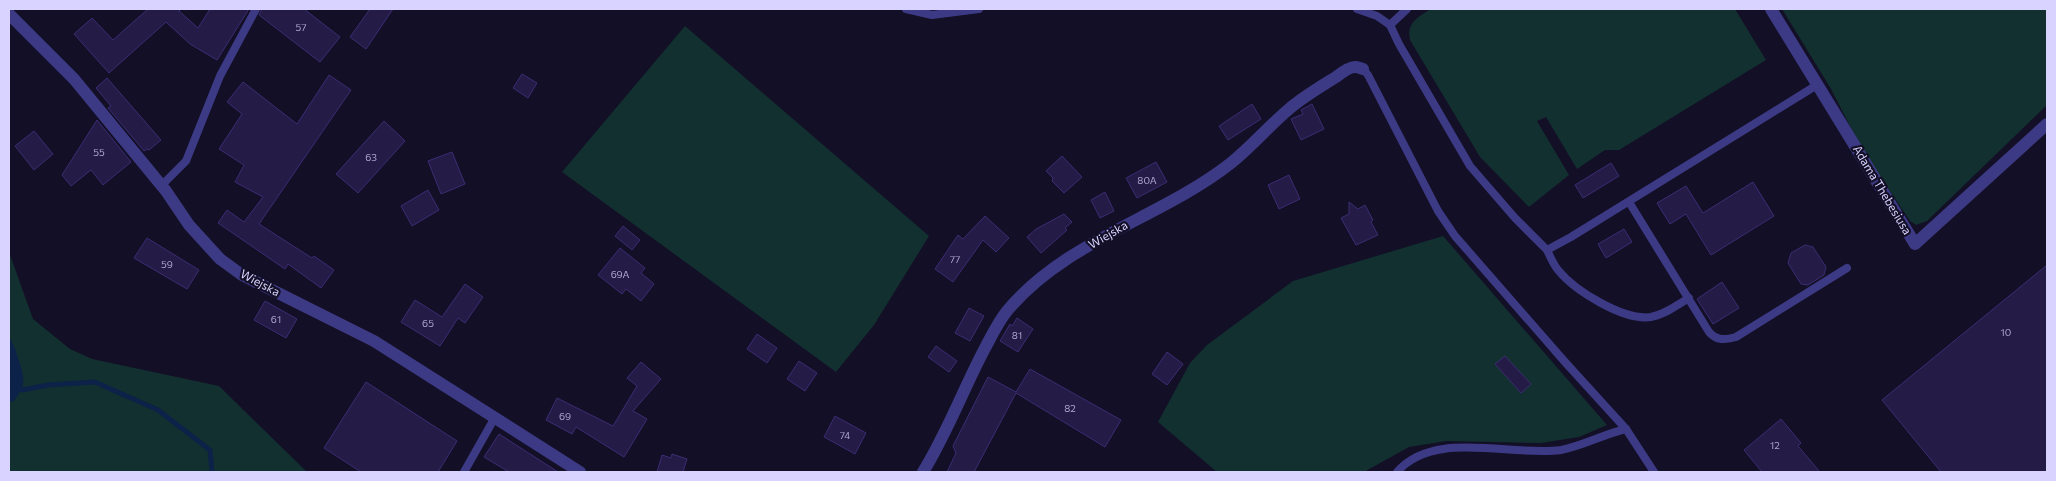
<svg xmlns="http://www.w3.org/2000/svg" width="2056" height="481" font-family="Commissioner,sans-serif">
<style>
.green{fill:#12302f}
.water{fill:#0c2248}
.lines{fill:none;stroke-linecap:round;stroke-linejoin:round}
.stream{stroke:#0c2248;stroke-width:5}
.building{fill:#241b47;stroke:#3b2d73}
.lane{stroke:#3d3a85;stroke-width:8}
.street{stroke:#3d3a85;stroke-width:12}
.labels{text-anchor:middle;stroke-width:4.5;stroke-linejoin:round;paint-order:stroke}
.number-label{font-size:10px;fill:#aca6d1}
.street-label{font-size:12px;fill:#d9d4ff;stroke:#130f26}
</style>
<rect width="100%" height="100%" fill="#130f26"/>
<!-- green -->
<g class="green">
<path d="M 1431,9 L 1735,9 L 1766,60 L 1619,150 L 1605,150 L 1577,169 L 1546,117 L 1537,121 L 1569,175 L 1529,207 L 1480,157 L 1410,40 C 1406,23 1418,17 1431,9 Z"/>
<path d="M 1782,9 L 2047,9 L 2047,105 L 1927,221 L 1916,225 L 1910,221 L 1873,166 L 1852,130 L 1831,89 Z"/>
<path d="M 685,26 L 929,236 L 874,325 L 836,372 L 562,172 Z"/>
<path d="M 1443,236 L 1607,425 L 1579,437 L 1541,443 L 1446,441 L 1409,447 L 1364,472 L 1217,472 L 1158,422 L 1190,363 L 1207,345 L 1293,281 Z"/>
<path d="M 9,252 L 33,319 L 70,349 L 92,359 L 219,386 L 307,472 L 9,472 Z"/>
</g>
<!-- water -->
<path class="water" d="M 9,337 C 13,343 15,348 17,355 C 24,376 28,383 14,401 L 9,402 Z"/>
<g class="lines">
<!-- stream -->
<path class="stream" d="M 9,376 L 22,390 L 48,385 L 95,382 L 158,410 L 210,450 L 212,472"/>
</g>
<!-- building -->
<g class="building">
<path d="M 148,9 L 181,9 L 179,11 L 198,28 L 210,9 L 249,9 L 217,60 L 190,44 L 166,22 L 109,73 L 74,34 L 92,18 L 113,40 Z"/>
<path d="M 262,9 L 304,9 L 340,37 L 320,62 L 259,15 Z"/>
<path d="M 370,9 L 393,9 L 366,49 L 350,37 Z"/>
<path d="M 522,74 L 537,83 L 528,98 L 513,88 Z"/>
<path d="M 329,75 L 351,90 L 259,224 L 312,258 L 314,256 L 334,270 L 321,288 L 288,264 L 285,269 L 218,223 L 227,210 L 244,222 L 263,197 L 235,182 L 244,165 L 219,149 L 242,114 L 227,102 L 243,82 L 297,124 Z"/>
<path d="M 107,78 L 161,140 L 149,150 L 147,149 L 144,151 L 108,108 L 111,106 L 96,88 Z"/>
<path d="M 1252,104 L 1261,119 L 1228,140 L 1219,126 Z"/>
<path d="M 1312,104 L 1324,129 L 1301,140 L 1291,119 L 1303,114 L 1301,110 Z"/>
<path d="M 97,120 L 131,162 L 103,185 L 91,170 L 71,186 L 62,175 Z"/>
<path d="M 384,121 L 405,141 L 358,193 L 336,174 Z"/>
<path d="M 34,131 L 53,154 L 34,170 L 15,146 Z"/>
<path d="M 452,152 L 465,184 L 441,194 L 428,161 Z"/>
<path d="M 1062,156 L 1082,177 L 1064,193 L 1052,181 L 1053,178 L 1046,171 Z"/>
<path d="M 1156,162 L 1167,182 L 1137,198 L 1126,178 Z"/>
<path d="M 1611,163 L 1619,176 L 1583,198 L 1575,185 Z"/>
<path d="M 1289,175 L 1300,199 L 1279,209 L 1268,185 Z"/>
<path d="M 1753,182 L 1774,216 L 1711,255 L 1686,214 L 1670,224 L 1657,203 L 1686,186 L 1703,213 Z"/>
<path d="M 428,190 L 439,210 L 412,226 L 401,206 Z"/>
<path d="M 1105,192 L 1114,211 L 1100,218 L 1091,200 Z"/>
<path d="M 1349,202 L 1358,209 L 1365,205 L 1373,220 L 1371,222 L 1378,235 L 1356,245 L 1341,218 L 1349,214 Z"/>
<path d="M 1064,214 L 1072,222 L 1065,228 L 1067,230 L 1041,253 L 1027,237 L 1036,229 Z"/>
<path d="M 985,216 L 1009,238 L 996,252 L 983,240 L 953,282 L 935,269 L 958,235 L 963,239 Z"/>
<path d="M 623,226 L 640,240 L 632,250 L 615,236 Z"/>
<path d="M 1624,229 L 1632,242 L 1606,258 L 1598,244 Z"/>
<path d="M 147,238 L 199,270 L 187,289 L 134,258 Z"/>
<path d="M 1805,245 L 1813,247 L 1826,267 L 1824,275 L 1808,285 L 1801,284 L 1788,263 L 1791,253 Z"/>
<path d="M 620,248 L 645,268 L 641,273 L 654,284 L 641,301 L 626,289 L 622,294 L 598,275 Z"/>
<path d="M 2047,265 L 2047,472 L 1941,472 L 1882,400 Z"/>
<path d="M 1722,282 L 1739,308 L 1713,324 L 1697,299 Z"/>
<path d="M 465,284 L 483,297 L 465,323 L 458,318 L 440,346 L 401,322 L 415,300 L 442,317 Z"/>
<path d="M 265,301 L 297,319 L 286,338 L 254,320 Z"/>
<path d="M 969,308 L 984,316 L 970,341 L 955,333 Z"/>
<path d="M 1017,318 L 1033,329 L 1018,352 L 1000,341 L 1010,324 L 1012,326 Z"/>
<path d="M 757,334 L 777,348 L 767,363 L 747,349 Z"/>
<path d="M 936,346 L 957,361 L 949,372 L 928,357 Z"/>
<path d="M 1167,352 L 1183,364 L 1167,385 L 1152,374 Z"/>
<path d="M 1505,356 L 1531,384 L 1521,393 L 1495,364 Z"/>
<path d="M 799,361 L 817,373 L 805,391 L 787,379 Z"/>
<path d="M 641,362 L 661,379 L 633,411 L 647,419 L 624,457 L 576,427 L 572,434 L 546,420 L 557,398 L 613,426 L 637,386 L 627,378 Z"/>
<path d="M 1030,369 L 1121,420 L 1105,447 L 1016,393 L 974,472 L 947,472 L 956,453 L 953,446 L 988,377 L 1016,392 Z"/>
<path d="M 366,382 L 457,441 L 438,472 L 361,472 L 324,448 Z"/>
<path d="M 835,416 L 866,433 L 855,454 L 824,437 Z"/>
<path d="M 1781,419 L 1801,443 L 1798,446 L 1820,472 L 1762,472 L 1744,450 Z"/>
<path d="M 499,434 L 558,472 L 509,472 L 484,457 Z"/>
<path d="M 672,454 L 687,459 L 683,472 L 657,472 L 662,455 L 671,458 Z"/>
</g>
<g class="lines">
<!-- lane -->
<g class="lane">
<path d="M 906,9 L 932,15 L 979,9"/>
<path d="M 1357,9 L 1377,16 L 1390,25 L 1399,44 L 1470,166 L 1515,218 L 1547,250 L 1571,237 L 1817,85"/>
<path d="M 1390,25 L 1407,9"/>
<path d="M 1363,69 L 1368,75 L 1438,211 L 1455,236 L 1565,362 L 1626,429 L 1654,472"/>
<path d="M 162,185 L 186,161 L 220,76 L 256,9"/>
<path d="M 1629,202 L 1709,332 C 1717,341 1725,340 1736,337 L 1847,268"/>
<path d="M 1547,250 C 1550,256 1553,264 1558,270 C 1575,291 1624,321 1651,317 C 1666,314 1677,305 1689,298"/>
<path d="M 464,472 L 494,419"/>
<path d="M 1397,472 C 1434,429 1510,457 1561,450 C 1583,446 1604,434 1626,429"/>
</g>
<!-- street -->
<g class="street">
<path d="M 1771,9 L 1915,244 L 2047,124"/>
<path d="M 9,14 L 74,79 L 166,191 L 189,225 L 220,259 L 242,275 L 374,341 L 580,472"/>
<path d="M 923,472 C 947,433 963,390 984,350 C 991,337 998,322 1007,311 C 1066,240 1161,218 1231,163 C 1252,146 1269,126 1289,109 C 1303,97 1320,87 1336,77 C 1341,73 1350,66 1356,67 C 1357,67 1363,69 1363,69"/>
</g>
</g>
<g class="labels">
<!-- number labels -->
<g class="number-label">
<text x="301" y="31">57</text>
<text x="99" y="156">55</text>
<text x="371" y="161">63</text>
<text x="1147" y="184">80A</text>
<text x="955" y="263">77</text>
<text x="167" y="268">59</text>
<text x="620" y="278">69A</text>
<text x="276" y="323">61</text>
<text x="428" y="327">65</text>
<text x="2006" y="336">10</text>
<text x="1017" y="339">81</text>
<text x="1070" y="412">82</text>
<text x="565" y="420">69</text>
<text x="845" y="439">74</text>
<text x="1775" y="449">12</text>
</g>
<!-- street labels -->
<g class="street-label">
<text transform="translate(1882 190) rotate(59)" y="4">Adama Thebesiusa</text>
<text transform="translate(1108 235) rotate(-30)" y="4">Wiejska</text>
<text transform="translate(260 283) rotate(28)" y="4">Wiejska</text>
</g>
</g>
<!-- border -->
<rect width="2056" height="481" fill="none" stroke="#d9d4ff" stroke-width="20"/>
</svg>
